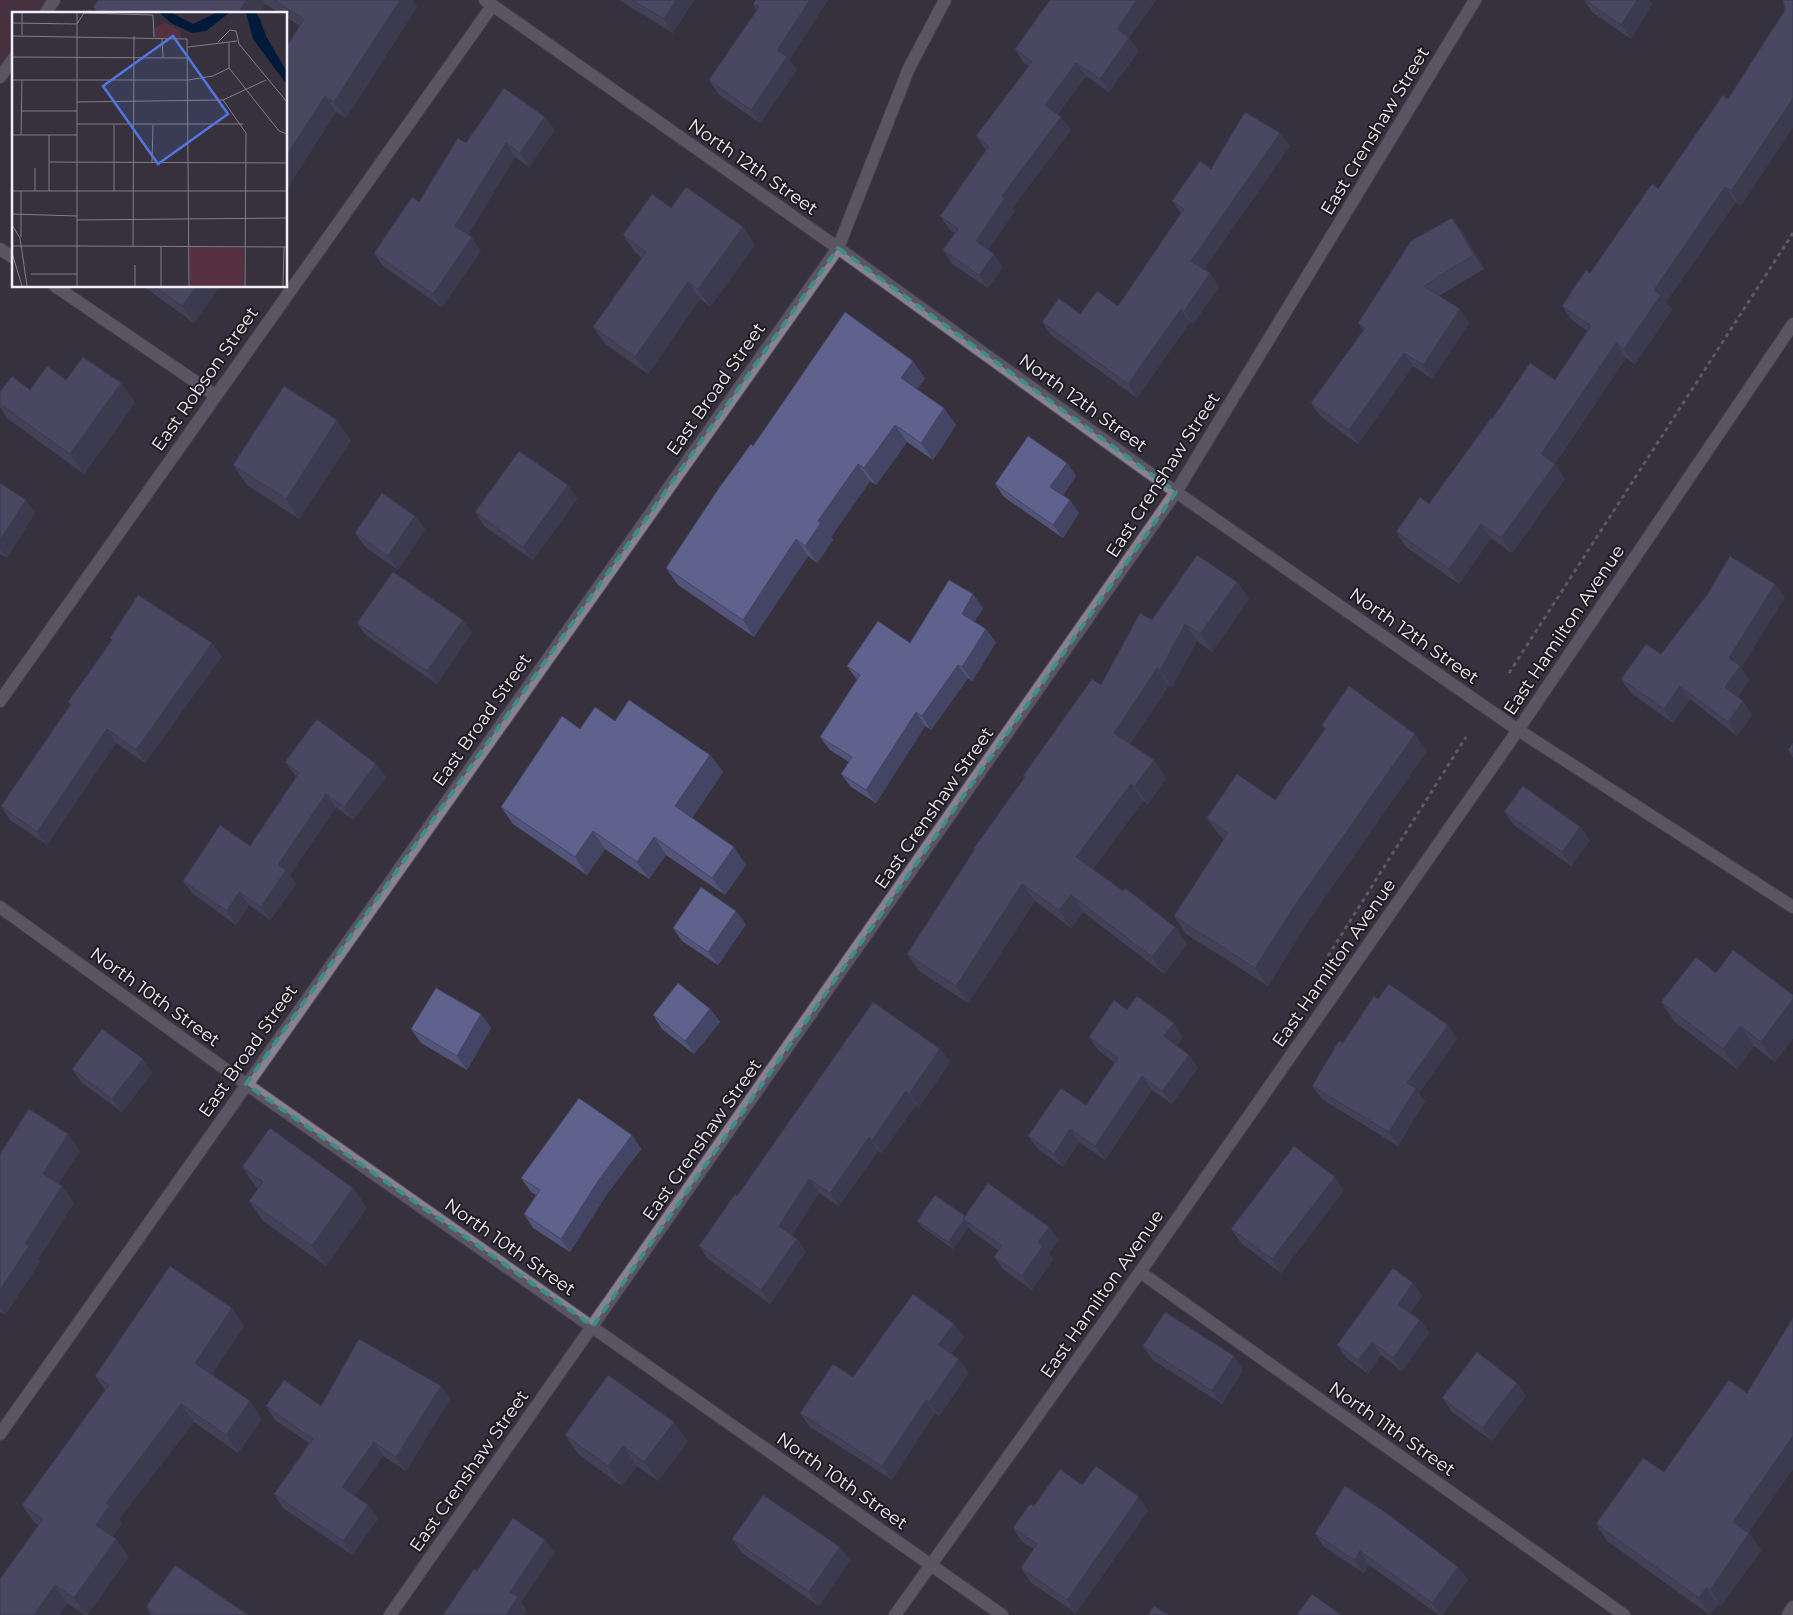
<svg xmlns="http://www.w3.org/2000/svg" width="1793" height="1615" font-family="Montserrat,sans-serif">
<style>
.park{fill:#57313f}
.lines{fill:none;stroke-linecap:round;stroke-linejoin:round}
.minor-casing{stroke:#55505c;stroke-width:14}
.path{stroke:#8d8893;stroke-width:3;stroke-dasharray:4 4;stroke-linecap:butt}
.minor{stroke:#888191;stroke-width:12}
.wall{fill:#525479}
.shaded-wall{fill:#424563}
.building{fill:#5f628d;stroke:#424563}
.marked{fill:none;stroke:#3c8e89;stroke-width:4;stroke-dasharray:10 6;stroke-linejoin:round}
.labels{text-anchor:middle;stroke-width:4;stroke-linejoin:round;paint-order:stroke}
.street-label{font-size:18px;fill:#f2eef7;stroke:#1d1a20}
.inset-road{fill:none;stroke:#827d88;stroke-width:1}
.view{fill:#5276e0;fill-opacity:0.15;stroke:#5276e0;stroke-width:2.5}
.inset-edge{fill:none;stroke:#f2eef7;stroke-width:2.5}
</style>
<rect width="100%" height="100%" fill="#37313e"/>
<!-- park -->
<path class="park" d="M 0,0 L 54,0 L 44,14 L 14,14 L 14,56 L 0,76 Z"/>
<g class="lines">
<defs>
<g id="minor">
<path d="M 485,0 L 838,248 L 1176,492 L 1518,730 L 1793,907"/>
<path d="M 45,14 L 54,0"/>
<path d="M 0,77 L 14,58"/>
<path d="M 0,249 L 14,258"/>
<path d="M 55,286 L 215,395"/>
<path d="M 0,701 L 492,6"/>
<path d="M 0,907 L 246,1084 L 1002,1615"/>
<path d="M 1140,1272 L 1624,1615"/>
<path d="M 0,1434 L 838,248 L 909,68 L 945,0"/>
<path d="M 390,1615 L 1176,492 L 1475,0"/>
<path d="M 895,1615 L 1140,1272 L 1518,730 L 1793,324"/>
<path d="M 1788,1615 L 1793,1607"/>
</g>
</defs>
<!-- minor casing -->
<use href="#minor" class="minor-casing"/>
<!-- path -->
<g class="path">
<path d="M 1509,673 L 1793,233"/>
<path d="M 1328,956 L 1466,737"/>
</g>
<!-- minor -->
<use href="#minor" class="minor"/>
</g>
<!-- wall -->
<g class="wall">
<path d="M 99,0 L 412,0 L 417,7 L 346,118 L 336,112 L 286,190 L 286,48 L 300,26 L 286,17 L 286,14 L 281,14 L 265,4 L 259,14 L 98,14 L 93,7 Z"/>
<path d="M 619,0 L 694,0 L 673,33 Z"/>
<path d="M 756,0 L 828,0 L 789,60 L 797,70 L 760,123 L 718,94 L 709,80 L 757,10 L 753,4 Z"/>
<path d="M 1050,0 L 1156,0 L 1129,38 L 1139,51 L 1109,92 L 1086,76 L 1058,114 L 1071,130 L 1012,208 L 1015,211 L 988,250 L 1003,267 L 988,288 L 952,264 L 943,250 L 955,233 L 950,230 L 940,216 L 986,150 L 976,136 L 1029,66 L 1024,63 L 1015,49 Z"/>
<path d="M 1584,0 L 1649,0 L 1652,4 L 1631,39 L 1592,12 Z"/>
<path d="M 1793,0 L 1741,206 L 1736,202 L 1666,302 L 1672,310 L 1635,364 L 1626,358 L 1555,464 L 1565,479 L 1512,553 L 1491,538 L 1459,584 L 1406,547 L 1396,532 L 1429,504 L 1492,419 L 1555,380 L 1587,331 L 1572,320 L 1562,306 L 1590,273 L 1658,189 L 1728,99 Z"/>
<path d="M 555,130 L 529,167 L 515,157 L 468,235 L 481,251 L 442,307 L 383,266 L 374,253 L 419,202 L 466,143 Z"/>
<path d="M 1290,146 L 1204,269 L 1210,273 L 1219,287 L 1193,324 L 1190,322 L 1137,398 L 1052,336 L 1042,322 L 1118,306 L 1181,213 L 1172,201 L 1211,169 Z"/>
<path d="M 671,208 L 743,227 L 755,245 L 710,307 L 700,299 L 648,374 L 605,344 L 593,327 L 642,258 L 635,252 L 623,235 Z"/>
<path d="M 1462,231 L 1484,269 L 1439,296 L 1460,309 L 1469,323 L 1432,379 L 1413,366 L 1358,444 L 1320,416 L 1311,403 L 1363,330 L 1358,323 Z"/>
<path d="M 143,286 L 220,286 L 194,323 Z"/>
<path d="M 925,378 L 917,389 L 956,425 L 933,460 L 907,442 L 876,485 L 870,481 L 831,537 L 833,540 L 817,563 L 808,556 L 754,637 L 678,585 L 666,568 L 753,446 Z"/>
<path d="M 66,380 L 121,383 L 135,403 L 84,474 L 8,419 L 0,407 L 0,392 L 30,390 Z"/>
<path d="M 351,440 L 299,519 L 247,485 L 233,465 Z"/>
<path d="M 1067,463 L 1076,476 L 1063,495 L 1079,513 L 1063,538 L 1004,497 L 995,484 Z"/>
<path d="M 0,483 L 35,513 L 7,558 L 0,554 Z"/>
<path d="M 568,485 L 577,499 L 533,560 L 484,526 L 475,512 Z"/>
<path d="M 425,529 L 398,570 L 365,547 L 355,533 Z"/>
<path d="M 1237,582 L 1249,599 L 1212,652 L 1197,641 L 1172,687 L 1169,685 L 1130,744 L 1154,760 L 1166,778 L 1148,804 L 1143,801 L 1093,869 L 1123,891 L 1175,927 L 1187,944 L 1164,974 L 1083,912 L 1071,928 L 1035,901 L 968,1003 L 919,971 L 907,954 L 975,849 L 974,848 L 1025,778 L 1023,776 L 1101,685 L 1152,620 Z"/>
<path d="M 1785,597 L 1741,668 L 1750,680 L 1737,697 L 1752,715 L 1737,736 L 1690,699 L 1673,723 L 1631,693 L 1621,679 L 1661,654 Z"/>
<path d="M 983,608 L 974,622 L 996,642 L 972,681 L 968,678 L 931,730 L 925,726 L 876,803 L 851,787 L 841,774 L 849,762 L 830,750 L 820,737 L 857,680 L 847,666 L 910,643 Z"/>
<path d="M 463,620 L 472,633 L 437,684 L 367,636 L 357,623 Z"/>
<path d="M 110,638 L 222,656 L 145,763 L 116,743 L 47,845 L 10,820 L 1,806 L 70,705 L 68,702 L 112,640 Z"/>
<path d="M 615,721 L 710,755 L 723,772 L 692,818 L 746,865 L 725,895 L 666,855 L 649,879 L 605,849 L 587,875 L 513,824 L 501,807 L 580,729 Z"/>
<path d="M 1322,725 L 1427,751 L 1305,926 L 1268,986 L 1186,934 L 1174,916 L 1224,839 L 1219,835 L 1207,818 L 1275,800 L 1325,729 Z"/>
<path d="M 1793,743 L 1793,758 L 1788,750 Z"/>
<path d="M 285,762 L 376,764 L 386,777 L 353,820 L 336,807 L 290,875 L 296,884 L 270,920 L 249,905 L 236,925 L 193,894 L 183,881 L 250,846 L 296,777 Z"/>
<path d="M 1504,812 L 1580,827 L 1590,840 L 1571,866 L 1514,825 Z"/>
<path d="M 746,924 L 718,965 L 682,941 L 673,928 Z"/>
<path d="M 1716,973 L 1793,995 L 1793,1038 L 1775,1062 L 1754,1046 L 1737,1069 L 1675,1022 L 1661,1002 Z"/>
<path d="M 1378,999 L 1457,1039 L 1419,1093 L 1425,1101 L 1398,1146 L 1322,1099 L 1312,1086 L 1343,1043 Z"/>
<path d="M 710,1009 L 720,1022 L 694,1054 L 662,1029 L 653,1015 Z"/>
<path d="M 1127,1010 L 1183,1037 L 1176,1045 L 1198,1068 L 1172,1104 L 1152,1090 L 1105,1160 L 1079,1142 L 1063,1167 L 1038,1149 L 1028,1136 L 1086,1105 L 1115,1063 L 1098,1050 L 1089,1037 Z"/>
<path d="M 481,1014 L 491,1028 L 467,1070 L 421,1043 L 411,1029 Z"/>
<path d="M 940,1049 L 950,1062 L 919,1107 L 916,1105 L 882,1153 L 878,1151 L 839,1206 L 819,1193 L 791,1235 L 797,1239 L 806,1252 L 770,1304 L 708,1259 L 699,1246 L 737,1196 Z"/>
<path d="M 72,1069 L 152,1073 L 122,1112 L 82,1083 Z"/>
<path d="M 632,1135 L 641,1149 L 607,1194 L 570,1252 L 533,1228 L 524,1214 L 536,1195 L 531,1192 L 521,1178 Z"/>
<path d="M 80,1151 L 58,1184 L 74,1203 L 38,1259 L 40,1262 L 5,1315 L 0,1312 L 0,1154 Z"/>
<path d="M 242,1167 L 353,1188 L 367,1208 L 326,1266 L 263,1221 L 249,1201 L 258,1188 L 256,1187 Z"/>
<path d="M 1344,1190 L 1281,1273 L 1241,1243 L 1231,1229 Z"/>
<path d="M 965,1216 L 1049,1227 L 1058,1240 L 1049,1253 L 1053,1259 L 1032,1290 L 1004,1270 L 994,1257 L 999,1251 L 973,1232 L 969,1227 L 953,1249 L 922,1227 L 917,1221 Z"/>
<path d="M 1413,1283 L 1422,1296 L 1410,1313 L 1420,1320 L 1429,1333 L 1402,1371 L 1381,1355 L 1368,1374 L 1347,1358 L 1337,1345 Z"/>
<path d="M 1793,1318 L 1793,1469 L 1748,1533 L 1761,1550 L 1721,1606 L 1718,1604 L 1710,1615 L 1607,1541 L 1596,1524 L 1664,1472 L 1747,1393 Z"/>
<path d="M 244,1326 L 212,1374 L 262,1419 L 238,1453 L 194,1422 L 119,1519 L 122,1523 L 113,1537 L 116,1539 L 129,1557 L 87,1615 L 85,1615 L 67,1603 L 59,1615 L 38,1525 L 34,1522 L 22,1505 L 105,1390 L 95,1376 Z"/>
<path d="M 964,1337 L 951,1354 L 969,1373 L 939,1416 L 935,1413 L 892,1480 L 810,1427 L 800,1413 L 853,1377 Z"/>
<path d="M 1143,1346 L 1243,1370 L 1222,1404 L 1153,1360 Z"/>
<path d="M 1517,1383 L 1526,1396 L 1492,1441 L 1452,1412 L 1442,1398 Z"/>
<path d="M 450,1399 L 406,1471 L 383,1456 L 355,1496 L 368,1505 L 378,1519 L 352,1555 L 283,1508 L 274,1494 L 309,1443 L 275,1420 L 266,1406 L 321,1406 Z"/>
<path d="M 565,1435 L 688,1441 L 658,1481 L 637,1466 L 622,1486 L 579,1455 Z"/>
<path d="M 1082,1485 L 1148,1511 L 1076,1613 L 1030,1582 L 1021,1568 L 1034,1549 L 1022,1542 L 1013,1528 L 1034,1506 Z"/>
<path d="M 1315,1534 L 1458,1567 L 1468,1580 L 1442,1615 L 1439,1615 L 1369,1565 L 1364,1573 L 1324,1547 Z"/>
<path d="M 732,1539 L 850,1560 L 819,1606 L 742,1553 Z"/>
<path d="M 146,1607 L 248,1615 L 151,1615 Z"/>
</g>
<!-- shaded-wall -->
<g class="shaded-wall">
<path d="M 246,0 L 263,0 L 265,4 L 259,14 L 238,14 Z"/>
<path d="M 400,0 L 412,0 L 417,7 L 346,118 L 334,102 Z"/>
<path d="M 676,0 L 694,0 L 673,33 L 664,19 Z"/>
<path d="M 810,0 L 828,0 L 789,60 L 797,70 L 760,123 L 751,110 L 777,50 Z"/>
<path d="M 1137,0 L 1156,0 L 1129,38 L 1139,51 L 1109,92 L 1100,79 L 1117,29 Z"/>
<path d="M 1637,0 L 1649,0 L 1652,4 L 1631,39 L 1621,25 Z"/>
<path d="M 1076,63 L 1086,76 L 1055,118 L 1045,105 Z"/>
<path d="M 325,96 L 336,112 L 286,190 L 286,156 Z"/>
<path d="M 1793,98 L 1793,128 L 1741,206 L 1731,191 Z"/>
<path d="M 545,117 L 555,130 L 529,167 L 520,153 Z"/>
<path d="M 1061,117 L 1071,130 L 1012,208 L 1015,211 L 985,255 L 976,241 L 1002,196 Z"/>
<path d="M 1280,133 L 1290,146 L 1200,274 L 1191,261 Z"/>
<path d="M 506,143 L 515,157 L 465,240 L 455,226 Z"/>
<path d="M 1725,187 L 1736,202 L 1666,302 L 1672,310 L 1635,364 L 1624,349 L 1654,290 Z"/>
<path d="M 1452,218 L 1462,231 L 1484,269 L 1474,255 Z"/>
<path d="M 743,227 L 755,245 L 710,307 L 698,289 Z"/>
<path d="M 472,237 L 481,251 L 442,307 L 433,294 Z"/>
<path d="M 994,254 L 1003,267 L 988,288 L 979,275 Z"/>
<path d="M 1210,273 L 1219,287 L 1193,324 L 1184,311 Z"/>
<path d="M 688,282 L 700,299 L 648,374 L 635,357 Z"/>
<path d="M 197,286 L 220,286 L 194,323 L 182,306 Z"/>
<path d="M 1181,309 L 1190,322 L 1137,398 L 1128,384 Z"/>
<path d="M 1460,309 L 1469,323 L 1432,379 L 1423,365 Z"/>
<path d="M 1616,343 L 1626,358 L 1551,469 L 1541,454 Z"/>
<path d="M 1404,353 L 1413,366 L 1358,444 L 1349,430 Z"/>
<path d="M 913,361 L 925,378 L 913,395 L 901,378 Z"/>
<path d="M 121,383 L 135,403 L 84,474 L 70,454 Z"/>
<path d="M 944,408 L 956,425 L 933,460 L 921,443 Z"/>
<path d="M 337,420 L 351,440 L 299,519 L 286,499 Z"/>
<path d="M 895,425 L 907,442 L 876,485 L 864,468 Z"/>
<path d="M 1067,463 L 1076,476 L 1059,500 L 1050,487 Z"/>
<path d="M 858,464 L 870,481 L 831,537 L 833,540 L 817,563 L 805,546 L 818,521 Z"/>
<path d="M 1555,464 L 1565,479 L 1512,553 L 1501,538 Z"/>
<path d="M 568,485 L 577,499 L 533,560 L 523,547 Z"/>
<path d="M 26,500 L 35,513 L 7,558 L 0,548 L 0,540 Z"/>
<path d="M 1070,500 L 1079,513 L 1063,538 L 1053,525 Z"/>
<path d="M 415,516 L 425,529 L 398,570 L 388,556 Z"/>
<path d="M 1481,524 L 1491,538 L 1459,584 L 1449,569 Z"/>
<path d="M 796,539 L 808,556 L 754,637 L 743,620 Z"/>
<path d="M 1237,582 L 1249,599 L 1212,652 L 1200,634 Z"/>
<path d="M 1775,584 L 1785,597 L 1741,668 L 1750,680 L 1734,701 L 1725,687 L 1729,658 Z"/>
<path d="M 973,594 L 983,608 L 971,627 L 962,614 Z"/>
<path d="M 463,620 L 472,633 L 437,684 L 427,671 Z"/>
<path d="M 1185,624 L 1197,641 L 1172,687 L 1160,670 Z"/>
<path d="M 986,629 L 996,642 L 972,681 L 962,667 Z"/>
<path d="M 212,643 L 222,656 L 145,763 L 136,750 Z"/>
<path d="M 958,665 L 968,678 L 931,730 L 922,716 Z"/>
<path d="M 1157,668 L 1169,685 L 1126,750 L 1114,733 Z"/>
<path d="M 1680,686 L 1690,699 L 1673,723 L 1664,709 Z"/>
<path d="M 1743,701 L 1752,715 L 1737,736 L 1728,722 Z"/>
<path d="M 916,712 L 925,726 L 876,803 L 866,790 Z"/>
<path d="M 107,729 L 116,743 L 47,845 L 37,832 Z"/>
<path d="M 1415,734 L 1427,751 L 1305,926 L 1268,986 L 1255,968 L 1293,908 Z"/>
<path d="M 710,755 L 723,772 L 688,824 L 675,806 Z"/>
<path d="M 1154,760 L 1166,778 L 1148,804 L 1135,786 Z"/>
<path d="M 376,764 L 386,777 L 353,820 L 344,807 Z"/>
<path d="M 1131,784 L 1143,801 L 1089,874 L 1076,857 Z"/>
<path d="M 326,794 L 336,807 L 290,875 L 296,884 L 270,920 L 261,907 L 278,865 Z"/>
<path d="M 1580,827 L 1590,840 L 1571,866 L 1562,852 Z"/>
<path d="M 593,831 L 605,849 L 587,875 L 575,857 Z"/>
<path d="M 654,837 L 666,855 L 649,879 L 637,862 Z"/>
<path d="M 734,847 L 746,865 L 725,895 L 712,878 Z"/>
<path d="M 1022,884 L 1035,901 L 968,1003 L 956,986 Z"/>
<path d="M 239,892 L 249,905 L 236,925 L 227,911 Z"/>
<path d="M 1071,895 L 1083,912 L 1071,928 L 1059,910 Z"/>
<path d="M 736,911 L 746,924 L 718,965 L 708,952 Z"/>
<path d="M 1175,927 L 1187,944 L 1164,974 L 1152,957 Z"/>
<path d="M 1793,999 L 1793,1038 L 1775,1062 L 1761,1042 Z"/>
<path d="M 710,1009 L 720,1022 L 694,1054 L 685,1041 Z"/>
<path d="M 481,1014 L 491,1028 L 467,1070 L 457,1056 Z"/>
<path d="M 1174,1023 L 1183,1037 L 1173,1050 L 1164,1036 Z"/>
<path d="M 1448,1025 L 1457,1039 L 1419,1093 L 1425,1101 L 1398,1146 L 1389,1132 L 1407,1083 Z"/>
<path d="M 1740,1026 L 1754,1046 L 1737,1069 L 1723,1049 Z"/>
<path d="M 940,1049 L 950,1062 L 919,1107 L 909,1094 Z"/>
<path d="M 1189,1055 L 1198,1068 L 1172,1104 L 1162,1091 Z"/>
<path d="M 143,1059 L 152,1073 L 122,1112 L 112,1099 Z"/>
<path d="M 1142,1076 L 1152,1090 L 1105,1160 L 1095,1146 Z"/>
<path d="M 906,1091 L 916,1105 L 882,1153 L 872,1140 Z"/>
<path d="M 1070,1129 L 1079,1142 L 1063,1167 L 1054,1154 Z"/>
<path d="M 68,1134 L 80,1151 L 54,1190 L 43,1174 Z"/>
<path d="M 632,1135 L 641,1149 L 607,1194 L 570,1252 L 561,1239 L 598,1181 Z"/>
<path d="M 869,1137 L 878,1151 L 839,1206 L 830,1193 Z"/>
<path d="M 1335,1177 L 1344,1190 L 1281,1273 L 1272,1259 Z"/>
<path d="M 809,1179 L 819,1193 L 789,1240 L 779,1226 Z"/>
<path d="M 62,1186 L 74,1203 L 38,1259 L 40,1262 L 5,1315 L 0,1308 L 0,1290 L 25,1244 Z"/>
<path d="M 353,1188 L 367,1208 L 326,1266 L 312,1246 Z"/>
<path d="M 964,1220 L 969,1227 L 953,1249 L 948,1242 Z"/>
<path d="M 1049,1227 L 1058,1240 L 1049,1253 L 1053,1259 L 1032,1290 L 1022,1276 L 1038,1242 Z"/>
<path d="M 797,1239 L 806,1252 L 770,1304 L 761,1290 Z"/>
<path d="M 1413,1283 L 1422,1296 L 1407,1318 L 1398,1305 Z"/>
<path d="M 232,1308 L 244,1326 L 208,1381 L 195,1363 Z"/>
<path d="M 1420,1320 L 1429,1333 L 1402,1371 L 1393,1358 Z"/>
<path d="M 954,1324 L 964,1337 L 948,1358 L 938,1345 Z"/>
<path d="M 1372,1342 L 1381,1355 L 1368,1374 L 1358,1360 Z"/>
<path d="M 1234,1356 L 1243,1370 L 1222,1404 L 1212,1391 Z"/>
<path d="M 959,1359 L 969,1373 L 939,1416 L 929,1402 Z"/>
<path d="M 1517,1383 L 1526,1396 L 1492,1441 L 1482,1428 Z"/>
<path d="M 441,1386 L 450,1399 L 406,1471 L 396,1457 Z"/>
<path d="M 926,1400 L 935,1413 L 892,1480 L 882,1466 Z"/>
<path d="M 250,1401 L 262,1419 L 238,1453 L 226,1435 Z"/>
<path d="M 181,1404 L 194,1422 L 119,1519 L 122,1523 L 109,1543 L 96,1525 L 106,1503 Z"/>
<path d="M 674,1422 L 688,1441 L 658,1481 L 644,1462 Z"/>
<path d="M 1793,1436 L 1793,1469 L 1744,1538 L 1733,1522 Z"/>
<path d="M 374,1442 L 383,1456 L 352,1501 L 342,1487 Z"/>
<path d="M 623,1446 L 637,1466 L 622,1486 L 608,1466 Z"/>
<path d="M 1139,1497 L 1148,1511 L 1076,1613 L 1067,1600 Z"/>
<path d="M 368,1505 L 378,1519 L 352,1555 L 343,1541 Z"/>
<path d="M 1749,1533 L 1761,1550 L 1721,1606 L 1710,1590 Z"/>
<path d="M 116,1539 L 129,1557 L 87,1615 L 86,1615 L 74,1598 Z"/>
<path d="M 545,1540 L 555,1553 L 521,1602 L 527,1611 L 524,1615 L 506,1615 L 510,1592 Z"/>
<path d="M 840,1547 L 850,1560 L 819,1606 L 809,1592 Z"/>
<path d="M 1360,1551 L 1369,1565 L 1364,1573 L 1354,1560 Z"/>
<path d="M 1458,1567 L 1468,1580 L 1442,1615 L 1440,1615 L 1432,1603 Z"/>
<path d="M 55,1585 L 67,1603 L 59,1615 L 34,1615 Z"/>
<path d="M 1706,1588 L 1718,1604 L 1710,1615 L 1699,1598 Z"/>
</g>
<!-- building -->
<g class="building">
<path d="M 99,0 L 246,0 L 238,14 L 101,14 L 93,7 Z"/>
<path d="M 274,0 L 400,0 L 334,102 L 325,96 L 286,156 L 286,48 L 304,19 Z"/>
<path d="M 632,0 L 676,0 L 664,19 Z"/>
<path d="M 756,0 L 810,0 L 777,50 L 787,57 L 751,110 L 709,80 L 759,7 L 753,4 Z"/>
<path d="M 1050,0 L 1137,0 L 1117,29 L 1129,38 L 1100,79 L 1076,63 L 1045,105 L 1061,117 L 1002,196 L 1005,198 L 976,241 L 994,254 L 979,275 L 943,250 L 958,229 L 940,216 L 989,146 L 976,136 L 1032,62 L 1015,49 Z"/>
<path d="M 1585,0 L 1637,0 L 1621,25 Z"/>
<path d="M 1783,0 L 1793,0 L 1793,98 L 1731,191 L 1725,187 L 1654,290 L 1661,295 L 1624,349 L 1616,343 L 1541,454 L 1555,464 L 1501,538 L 1481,524 L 1449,569 L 1396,532 L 1420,497 L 1429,504 L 1491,418 L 1492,419 L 1530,363 L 1555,380 L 1591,326 L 1562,306 L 1586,270 L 1590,273 L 1652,184 L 1658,189 L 1723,95 L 1728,99 L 1785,10 Z"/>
<path d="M 504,88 L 545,117 L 520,153 L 506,143 L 455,226 L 472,237 L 433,294 L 374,253 L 412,197 L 419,202 L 458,138 L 466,143 Z"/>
<path d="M 1245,112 L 1280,133 L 1191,261 L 1210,273 L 1184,311 L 1181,309 L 1128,384 L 1042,322 L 1059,298 L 1080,314 L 1097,291 L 1118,306 L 1184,209 L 1172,201 L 1200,161 L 1211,169 Z"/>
<path d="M 686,187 L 743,227 L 698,289 L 688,282 L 635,357 L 593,327 L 646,252 L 623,235 L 652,194 L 671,208 Z"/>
<path d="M 1452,218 L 1474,255 L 1424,286 L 1460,309 L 1423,365 L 1404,353 L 1349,430 L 1311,403 L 1365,328 L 1358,323 L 1411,241 Z"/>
<path d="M 154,286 L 197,286 L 182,306 Z"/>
<path d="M 845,312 L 913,361 L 901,378 L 944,408 L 921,443 L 895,425 L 864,468 L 858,464 L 818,521 L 821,523 L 805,546 L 796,539 L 743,620 L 666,568 L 719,488 L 751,444 L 753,446 Z"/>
<path d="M 83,357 L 121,383 L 70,454 L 0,404 L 0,392 L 12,376 L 30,390 L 47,366 L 66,380 Z"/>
<path d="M 284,386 L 337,420 L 286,499 L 233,465 Z"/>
<path d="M 1028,436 L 1067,463 L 1050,487 L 1070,500 L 1053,525 L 995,484 Z"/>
<path d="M 519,451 L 568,485 L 523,547 L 475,512 Z"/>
<path d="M 0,483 L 26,500 L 0,540 Z"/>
<path d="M 382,493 L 415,516 L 388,556 L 355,533 Z"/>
<path d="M 1197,555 L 1237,582 L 1200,634 L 1185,624 L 1160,670 L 1157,668 L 1114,733 L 1154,760 L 1135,786 L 1131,784 L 1076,857 L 1123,891 L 1125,888 L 1175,927 L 1152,957 L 1071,895 L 1059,910 L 1022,884 L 956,986 L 907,954 L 975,849 L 974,848 L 1025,777 L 1023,776 L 1092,679 L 1101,685 L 1140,613 L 1152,620 Z"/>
<path d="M 1730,556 L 1775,584 L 1729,658 L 1740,666 L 1725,687 L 1743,701 L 1728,722 L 1680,686 L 1664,709 L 1621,679 L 1646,644 L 1661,654 L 1707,595 Z"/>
<path d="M 393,572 L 463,620 L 427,671 L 357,623 Z"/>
<path d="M 949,580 L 973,594 L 962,614 L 986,629 L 962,667 L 958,665 L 922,716 L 916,712 L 866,790 L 841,774 L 852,757 L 820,737 L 860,675 L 847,666 L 878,621 L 910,643 Z"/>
<path d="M 138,595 L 212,643 L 136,750 L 107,729 L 37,832 L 1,806 L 71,704 L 68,702 L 112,640 L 110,638 Z"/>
<path d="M 1349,686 L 1415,734 L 1293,908 L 1255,968 L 1174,916 L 1228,833 L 1207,818 L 1237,774 L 1275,800 L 1326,728 L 1322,725 Z"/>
<path d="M 629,700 L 710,755 L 675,806 L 734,847 L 712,878 L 654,837 L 637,862 L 593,831 L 575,857 L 501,807 L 562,716 L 580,729 L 595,707 L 615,721 Z"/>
<path d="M 317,719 L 376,764 L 344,807 L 326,794 L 278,865 L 286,870 L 261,907 L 239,892 L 227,911 L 183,881 L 220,825 L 250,846 L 299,773 L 285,762 Z"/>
<path d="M 1793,743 L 1793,754 L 1788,750 Z"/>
<path d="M 1523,786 L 1580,827 L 1562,852 L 1504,812 Z"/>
<path d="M 701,887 L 736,911 L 708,952 L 673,928 Z"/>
<path d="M 1733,950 L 1793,995 L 1793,999 L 1761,1042 L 1740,1026 L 1723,1049 L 1661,1002 L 1696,957 L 1716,973 Z"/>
<path d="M 678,983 L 710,1009 L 685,1041 L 653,1015 Z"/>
<path d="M 1389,984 L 1448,1025 L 1407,1083 L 1416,1088 L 1389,1132 L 1312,1086 L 1339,1041 L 1343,1043 L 1374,996 L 1378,999 Z"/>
<path d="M 436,988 L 481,1014 L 457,1056 L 411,1029 Z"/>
<path d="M 1137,996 L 1174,1023 L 1164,1036 L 1189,1055 L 1162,1091 L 1142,1076 L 1095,1146 L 1070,1129 L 1054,1154 L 1028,1136 L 1061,1088 L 1086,1105 L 1118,1058 L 1089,1037 L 1114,1000 L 1127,1010 Z"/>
<path d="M 873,1002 L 940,1049 L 909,1094 L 906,1091 L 872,1140 L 869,1137 L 830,1193 L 809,1179 L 779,1226 L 797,1239 L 761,1290 L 699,1246 L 735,1194 L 737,1196 Z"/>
<path d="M 102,1029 L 143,1059 L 112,1099 L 72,1069 Z"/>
<path d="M 579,1098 L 632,1135 L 598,1181 L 561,1239 L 524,1214 L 540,1190 L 521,1178 Z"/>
<path d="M 29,1109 L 68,1134 L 43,1174 L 62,1186 L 25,1244 L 29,1246 L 0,1290 L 0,1154 Z"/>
<path d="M 270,1128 L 353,1188 L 312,1246 L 249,1201 L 263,1182 L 242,1167 Z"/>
<path d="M 1294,1146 L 1335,1177 L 1272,1259 L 1231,1229 Z"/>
<path d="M 988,1183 L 1049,1227 L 1038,1242 L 1043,1246 L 1022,1276 L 994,1257 L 1002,1246 L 963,1219 Z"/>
<path d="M 935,1195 L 965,1216 L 963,1219 L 964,1220 L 948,1242 L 917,1221 Z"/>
<path d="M 170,1266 L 232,1308 L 195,1363 L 250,1401 L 226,1435 L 181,1404 L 106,1503 L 110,1505 L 96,1525 L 116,1539 L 74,1598 L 55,1585 L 34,1615 L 0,1615 L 0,1579 L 43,1519 L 22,1505 L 109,1385 L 95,1376 Z"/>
<path d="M 1393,1268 L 1413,1283 L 1398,1305 L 1420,1320 L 1393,1358 L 1372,1342 L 1358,1360 L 1337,1345 Z"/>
<path d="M 913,1294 L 954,1324 L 938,1345 L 959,1359 L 929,1402 L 926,1400 L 882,1466 L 800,1413 L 833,1364 L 853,1377 Z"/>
<path d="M 1165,1312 L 1234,1356 L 1212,1391 L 1143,1346 Z"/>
<path d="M 1793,1318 L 1793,1436 L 1733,1522 L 1749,1533 L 1710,1590 L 1706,1588 L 1699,1598 L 1596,1524 L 1643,1458 L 1664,1472 L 1729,1380 L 1747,1393 Z"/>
<path d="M 359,1339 L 441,1386 L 396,1457 L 374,1442 L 342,1487 L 368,1505 L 343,1541 L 274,1494 L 313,1439 L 266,1406 L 284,1380 L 321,1406 Z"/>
<path d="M 1477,1352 L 1517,1383 L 1482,1428 L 1442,1398 Z"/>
<path d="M 608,1375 L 674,1422 L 644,1462 L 623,1446 L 608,1466 L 565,1435 Z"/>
<path d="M 1096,1466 L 1139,1497 L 1067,1600 L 1021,1568 L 1037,1544 L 1013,1528 L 1030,1504 L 1034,1506 L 1060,1469 L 1082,1485 Z"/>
<path d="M 1345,1486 L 1385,1512 L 1458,1567 L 1432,1603 L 1360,1551 L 1354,1560 L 1315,1534 Z"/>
<path d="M 763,1495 L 840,1547 L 809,1592 L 732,1539 Z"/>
<path d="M 513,1518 L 545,1540 L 510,1592 L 518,1597 L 506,1615 L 443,1615 L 474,1569 L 477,1571 Z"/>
<path d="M 175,1565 L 248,1615 L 157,1615 L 146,1607 Z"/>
<path d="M 1312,1594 L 1341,1615 L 1297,1615 Z"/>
<path d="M 1154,1606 L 1168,1615 L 1148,1615 Z"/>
</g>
<!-- marked area -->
<path d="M0 0H1793V1615H0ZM 838,248 L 1176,492 L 593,1326 L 246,1084 Z" fill="#37313e" fill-opacity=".55" fill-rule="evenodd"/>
<path class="marked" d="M 838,248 L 1176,492 L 593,1326 L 246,1084 Z"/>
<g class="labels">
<!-- street labels -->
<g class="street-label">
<text transform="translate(1375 131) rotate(-59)" y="6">East Crenshaw Street</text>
<text transform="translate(753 167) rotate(35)" y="6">North 12th Street</text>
<text transform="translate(205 379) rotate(-55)" y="6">East Robson Street</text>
<text transform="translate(716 389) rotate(-55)" y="6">East Broad Street</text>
<text transform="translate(1083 403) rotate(36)" y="6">North 12th Street</text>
<text transform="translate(1163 475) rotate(-57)" y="6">East Crenshaw Street</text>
<text transform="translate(1564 630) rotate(-56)" y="6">East Hamilton Avenue</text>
<text transform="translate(1414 636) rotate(35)" y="6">North 12th Street</text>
<text transform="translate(482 720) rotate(-55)" y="6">East Broad Street</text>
<text transform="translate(934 808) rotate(-55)" y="6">East Crenshaw Street</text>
<text transform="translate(1334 963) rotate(-55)" y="6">East Hamilton Avenue</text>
<text transform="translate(155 997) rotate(36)" y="6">North 10th Street</text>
<text transform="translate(248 1051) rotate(-55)" y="6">East Broad Street</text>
<text transform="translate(702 1140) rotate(-55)" y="6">East Crenshaw Street</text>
<text transform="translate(510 1247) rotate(35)" y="6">North 10th Street</text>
<text transform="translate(1102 1294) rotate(-55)" y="6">East Hamilton Avenue</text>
<text transform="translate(1392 1429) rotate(35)" y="6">North 11th Street</text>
<text transform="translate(469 1471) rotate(-55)" y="6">East Crenshaw Street</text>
<text transform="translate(842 1481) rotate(35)" y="6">North 10th Street</text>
</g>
</g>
<!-- overview -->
<g transform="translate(12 12)">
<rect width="275" height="275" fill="#37313e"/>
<path d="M 153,10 L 168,19 L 170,27 L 142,25 L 142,17 ZM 178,235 L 231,236 L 232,274 L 178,274 Z" fill="#57313f"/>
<path d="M 148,1 L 160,1 L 181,12 L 204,1 L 217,1 L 194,19 L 180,21 L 159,11 ZM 234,1 L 244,1 L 248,7 L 254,24 L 275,60 L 275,73 L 241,27 Z" fill="#021a3a"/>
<path class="inset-road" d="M 10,1 L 10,23M 72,1 L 141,3 L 142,25M 0,11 L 65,12 L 72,1M 0,24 L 175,27 L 177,274M 150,27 L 151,46M 206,30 L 218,18 L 224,19 L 227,32 L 275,90M 176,35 L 225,29M 0,45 L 176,46M 217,56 L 267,119 L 275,122M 0,68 L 176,68 L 201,64 L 217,56 L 217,31M 211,88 L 234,121 L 233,274M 65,90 L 211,88 L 254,68M 9,99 L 65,99M 65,112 L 231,112M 102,113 L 102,179M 0,123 L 65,123M 9,123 L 10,68M 38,150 L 275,151M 140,151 L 141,113M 0,179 L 275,179M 23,179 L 23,156M 37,179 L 37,123M 0,202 L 65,204M 65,208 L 275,206M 0,213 L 8,226 L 15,274M 9,225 L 9,179M 0,234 L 65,234M 65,234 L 275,235M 121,234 L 122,24M 0,241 L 10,274M 19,262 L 65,262M 65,274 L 65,1M 123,274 L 123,253M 149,274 L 149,235M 271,274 L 272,235"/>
<path class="view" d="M 161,24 L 216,102 L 146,152 L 91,74 Z"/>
<rect width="275" height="275" class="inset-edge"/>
</g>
</svg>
